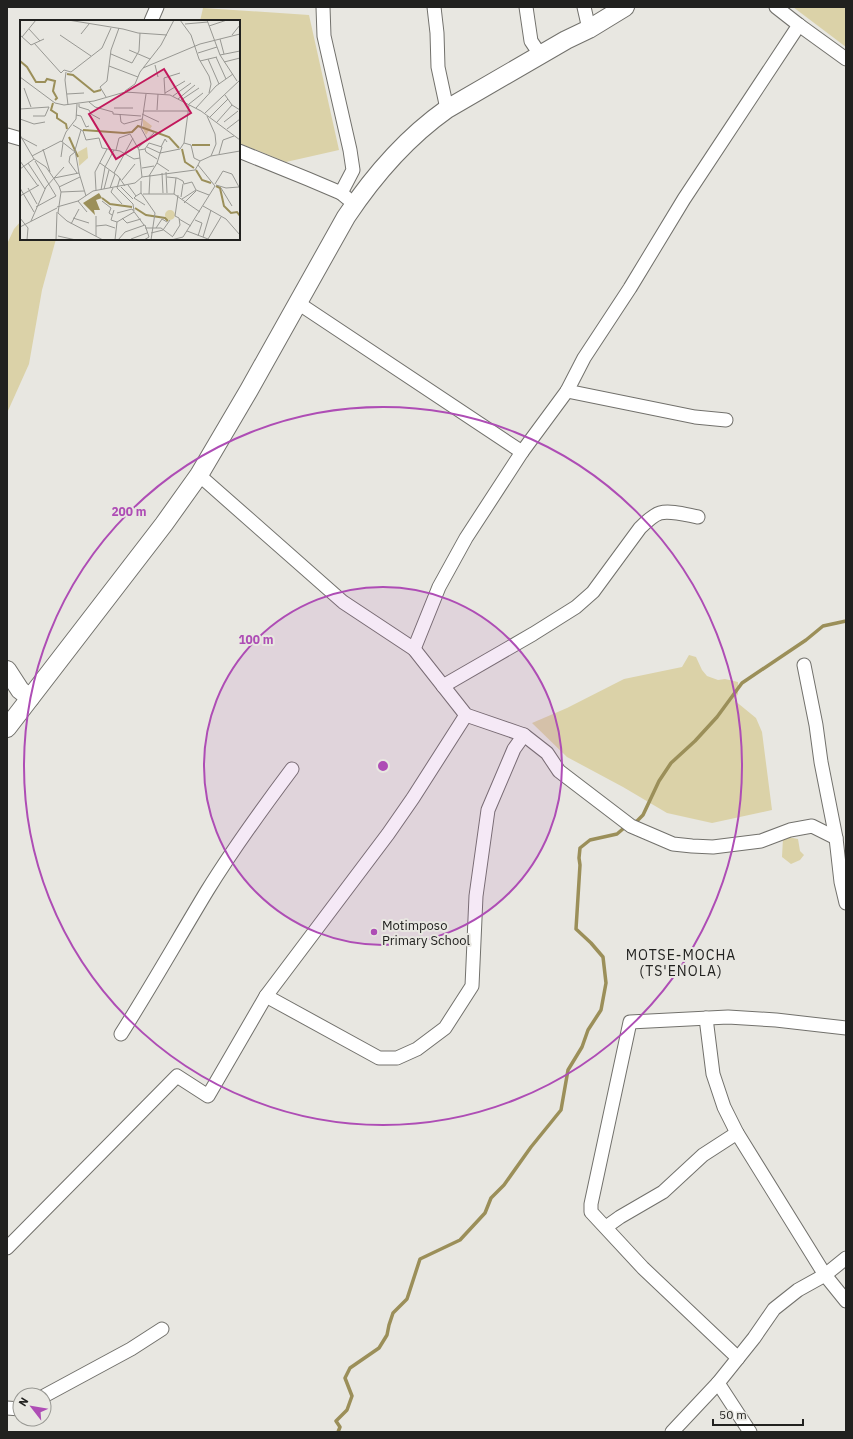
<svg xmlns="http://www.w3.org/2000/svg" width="853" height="1439" font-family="'IBM Plex Sans',sans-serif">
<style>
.green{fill:#dbd2a8}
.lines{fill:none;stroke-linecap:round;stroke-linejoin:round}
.stream{stroke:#9b8f59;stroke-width:3.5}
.street-casing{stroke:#72716c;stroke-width:15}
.secondary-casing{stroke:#72716c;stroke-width:20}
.street{stroke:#fff;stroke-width:13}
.secondary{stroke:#fff;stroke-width:18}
.ring{fill:none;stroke:#ae4db5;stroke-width:2}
.poi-dot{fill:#ae4db5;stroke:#e8e7e1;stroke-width:1.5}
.labels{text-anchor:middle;stroke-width:4;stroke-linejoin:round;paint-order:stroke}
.poi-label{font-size:13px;fill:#21211f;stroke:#e8e7e1;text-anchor:start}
.neighbourhood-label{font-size:14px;letter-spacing:1px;fill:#21211f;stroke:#e8e7e1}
.inset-river{fill:none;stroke:#9b8f59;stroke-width:2}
.inset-road{fill:none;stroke:#989893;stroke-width:1}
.view{fill:#c2185b;fill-opacity:0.15;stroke:#c2185b;stroke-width:2}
.inset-edge{fill:none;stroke:#21211f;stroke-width:2}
.centre{fill:#ae4db5;stroke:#e8e7e1;stroke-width:2}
.ring-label{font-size:12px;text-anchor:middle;font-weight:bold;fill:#ae4db5;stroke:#e8e7e1;stroke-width:4;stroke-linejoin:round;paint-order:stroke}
</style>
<rect width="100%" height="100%" fill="#e8e7e1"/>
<!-- green -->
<g class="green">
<path d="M 793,7 L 846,7 L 846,47 Z"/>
<path d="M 203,8 L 309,15 L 339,150 L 286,162 L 239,143 L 239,21 L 200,21 Z"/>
<path d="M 21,221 L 21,239 L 56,239 L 42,290 L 29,364 L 7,413 L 7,244 L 14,229 Z"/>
<path d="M 689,655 L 696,657 L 702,670 L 707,676 L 718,680 L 725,679 L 738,682 L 738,694 L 734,700 L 756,718 L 762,732 L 772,810 L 712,823 L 667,813 L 623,787 L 567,757 L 532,723 L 567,708 L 624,679 L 682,667 Z"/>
<path d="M 788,837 L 798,839 L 800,851 L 804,855 L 800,860 L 791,864 L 782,857 L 783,838 Z"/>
</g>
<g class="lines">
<!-- stream -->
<g class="stream">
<path d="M 633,825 L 643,815 L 659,781 L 671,763 L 695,741 L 717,717 L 742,683 L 806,640 L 823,626 L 846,621"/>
<path d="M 338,1432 L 340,1427 L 336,1421 L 347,1410 L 352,1396 L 345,1378 L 350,1368 L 379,1348 L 387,1335 L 389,1325 L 393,1313 L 407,1299 L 420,1259 L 460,1240 L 485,1213 L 491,1198 L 504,1185 L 531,1147 L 561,1110 L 568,1070 L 582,1047 L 588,1030 L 601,1010 L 606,983 L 603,957 L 591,943 L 576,929 L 580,865 L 579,858 L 580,848 L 590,840 L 617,834 L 624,828 L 628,827"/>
</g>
<defs>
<g id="street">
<path d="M 323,7 L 324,36 L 350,150 L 353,170 L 341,193"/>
<path d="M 434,7 L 437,33 L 438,67 L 447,109"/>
<path d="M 526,7 L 531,41 L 541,56"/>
<path d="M 584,7 L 589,29"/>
<path d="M 776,7 L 799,25 L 846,59"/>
<path d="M 151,21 L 157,7"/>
<path d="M 7,135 L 21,139"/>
<path d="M 239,151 L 308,179 L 341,193 L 347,198"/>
<path d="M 298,303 L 522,452"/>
<path d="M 567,391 L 695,417 L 726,420"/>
<path d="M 199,475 L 343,602 L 414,649 L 466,715 L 524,735 L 547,753 L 559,771 L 631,826 L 673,844 L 692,846 L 713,847 L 761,841 L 790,830 L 812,826 L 836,838"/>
<path d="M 414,649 L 439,587 L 466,538 L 522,452 L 567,391 L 584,358 L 630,288 L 684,199 L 799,25"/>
<path d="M 804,665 L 816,725 L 821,762 L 836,838 L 841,882 L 846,903"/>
<path d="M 443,686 L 533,634 L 576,607 L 593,592 L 640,528 C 645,523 653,515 660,513 C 670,510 687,515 698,517"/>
<path d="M 266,996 L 379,1058 L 397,1058 L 417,1049 L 445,1028 L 472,986 L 476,896 L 488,810 L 514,749 L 524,735"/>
<path d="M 706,1018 L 713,1074 L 724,1107 L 737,1133 L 825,1275 L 846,1301"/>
<path d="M 121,1034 C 151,987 178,939 207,891 C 233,849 262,809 292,769"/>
<path d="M 606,1227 L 620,1217 L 663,1192 L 703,1155 L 737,1133"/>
<path d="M 7,1248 L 177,1076 L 208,1096 L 266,996 L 388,834 L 413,798 L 466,715"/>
<path d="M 738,1358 L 643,1268 L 591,1212 L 591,1204 L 630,1022 L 728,1017 L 776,1020 L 846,1028"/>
<path d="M 718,1383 L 750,1432"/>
<path d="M 44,1396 L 131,1349 L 162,1329"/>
<path d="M 7,1408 L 20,1409"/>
<path d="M 672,1432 L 718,1383 L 754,1338 L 774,1309 L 798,1290 L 825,1275 L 846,1258"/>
</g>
<g id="secondary">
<path d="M 7,670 L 20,690 L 30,698"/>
<path d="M 7,728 L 164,524 L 199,475 L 249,390 L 346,217 C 374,175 406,138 447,109 L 566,40 L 589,29 L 625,7"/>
</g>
</defs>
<!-- street casing -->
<use href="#street" class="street-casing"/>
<!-- secondary casing -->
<use href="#secondary" class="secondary-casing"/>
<!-- street -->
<use href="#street" class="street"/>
<!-- secondary -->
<use href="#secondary" class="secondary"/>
</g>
<!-- distance rings -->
<circle cx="383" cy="766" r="179" fill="#ae4db5" fill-opacity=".12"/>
<g class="ring">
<circle cx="383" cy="766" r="179"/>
<circle cx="383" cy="766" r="359"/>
</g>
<!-- markers -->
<circle class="poi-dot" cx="374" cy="932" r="4"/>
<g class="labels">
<!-- poi labels -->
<g class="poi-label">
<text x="382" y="930">Motimposo<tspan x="382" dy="15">Primary School</tspan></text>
</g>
<!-- neighbourhood labels -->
<g class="neighbourhood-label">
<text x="681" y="960">MOTSE-MOCHA<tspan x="681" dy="16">(TS'ENOLA)</tspan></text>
</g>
</g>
<!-- overview -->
<g transform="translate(20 20)">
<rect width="220" height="220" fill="#e8e7e1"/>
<path d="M 123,99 L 132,106 L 126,115 L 123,109 ZM 67,127 L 68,138 L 59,146 L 58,132 ZM145 195a5 5 0 1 1 10 0a5 5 0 1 1-10 0Z" fill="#dbd2a8"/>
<path d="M 79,173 L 82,178 L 76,180 L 80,190 L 74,190 L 75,195 L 63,183 Z" fill="#9b8f59"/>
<path class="inset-river" d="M 0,41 L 7,47 L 16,62 L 25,62 L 27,59 L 35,61 L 33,71 L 37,78 L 35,80M 47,54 L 53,55 L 74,72 L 81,70M 33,83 L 31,90 L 37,94 L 37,98 L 46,104 L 47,109M 63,110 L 104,113 L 112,112 L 118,106 L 149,117 L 159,128M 49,117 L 58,137M 172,125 L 190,125M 162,129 L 165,142 L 174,148M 176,150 L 182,160 L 191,163M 196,166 L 200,168 L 204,186 L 211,193 L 217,192 L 220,196M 82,178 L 90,184 L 112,187M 115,188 L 126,195 L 145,198 L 148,201"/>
<path class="inset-road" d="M 48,0 L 103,9 L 118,13 L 147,15M 160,0 L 171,15 L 179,39 L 189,56 L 191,64 L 189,73M 187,0 L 200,35 L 217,61M 165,4 L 188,2M 189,6 L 207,0M 9,9 L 20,21M 61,14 L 69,4M 0,15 L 11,25 L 24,19M 40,15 L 71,36M 212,15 L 220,5M 2,17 L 16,0M 200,19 L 204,34M 14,23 L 41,53 L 44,50 L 51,52 L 82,28 L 91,8M 109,30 L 130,39M 178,33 L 197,27M 91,34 L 112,43 L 119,31 L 120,13M 200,35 L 220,31M 196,37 L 206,59M 188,39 L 199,64M 180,41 L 197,37M 204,42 L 220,38M 135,45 L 138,57M 89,46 L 118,57M 123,48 L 180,24 L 220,14M 46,52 L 45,60 L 48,85M 0,57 L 35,83 L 44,85 L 74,81 L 105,72 L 150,75 L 181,91 L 220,120M 4,68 L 11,87M 105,71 L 115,64 L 120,52 L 141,25 L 154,0M 145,73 L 165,61M 47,74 L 64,73M 126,74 L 121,108 L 127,119M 145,74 L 144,58 L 160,53M 205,75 L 212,85 L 220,90M 153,76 L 171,63M 86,77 L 80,67 L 87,61 L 91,30 L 99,8M 158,79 L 175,65M 161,80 L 179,68M 69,82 L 75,87 L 93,92 L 93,94 L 121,96M 59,84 L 59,87 L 69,90 L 71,94 L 80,99M 169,84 L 183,73M 94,88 L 113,88M 176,88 L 196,66 L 213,54M 0,89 L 29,87 L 25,96 L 13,96M 137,90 L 138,74M 123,91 L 168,91M 185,93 L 220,60M 100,94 L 101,102 L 104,104 L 122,99M 122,94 L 139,102M 56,95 L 61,96 L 66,107 L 69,106M 190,97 L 208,79M 0,99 L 14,104 L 25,102M 197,102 L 212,85M 204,102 L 218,91M 53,105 L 63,111 L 66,120 L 79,118 L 82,128 L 100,131 L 114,139 L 120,138M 207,109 L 220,99M 0,115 L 14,139 L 26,147 L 39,166 L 41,172 L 38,193 L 47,201 L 83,220M 0,117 L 17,126M 42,122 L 46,112 L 56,99 L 57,84M 164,123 L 171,125 L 174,138 L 180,141M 127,127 L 140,133M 141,127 L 145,119 L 147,122M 118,128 L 135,112M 23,129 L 30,152M 125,129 L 126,132 L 137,139M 96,130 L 99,118 L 110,114 L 119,130 L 122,157M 119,130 L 125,129 L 129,123 L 142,127 L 137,143 L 129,156M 140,133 L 160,129 L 164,123 L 169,85M 199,134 L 203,120 L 214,116M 12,136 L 41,121 L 55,132 L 50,136 L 49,142 L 57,153M 191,136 L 220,131M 41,137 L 43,123M 0,141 L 18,166M 15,141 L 36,176M 8,143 L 25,169M 80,143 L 98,156 L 105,166M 137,143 L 149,151M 85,147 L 94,130M 122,148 L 134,146M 0,149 L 14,139M 146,152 L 147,173M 59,153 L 66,176M 94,153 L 113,118M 142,153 L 143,173M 147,157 L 157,158 L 163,161 L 164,164 L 172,162 L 176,170 L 189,175M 34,158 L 59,153 L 55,130 L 61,110M 100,158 L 97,168 L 113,184 L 114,191M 102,160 L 115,144M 121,161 L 121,173 L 135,193 L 131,220M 195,164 L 203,151 L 212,154 L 219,167M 108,165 L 116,176 L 121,173M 196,165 L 206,168 L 219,167M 39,167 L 60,157M 101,167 L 113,179M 0,168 L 14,192M 8,168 L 17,184M 90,168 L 95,154M 93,168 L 91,172 L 102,184M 201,168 L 212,186M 84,169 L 89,150M 76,170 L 75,152 L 87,129M 81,170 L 85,147M 41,172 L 64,171M 123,174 L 154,174 L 180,192M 129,174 L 130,155M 154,174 L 156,158M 0,176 L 19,165M 116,176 L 114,178 L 125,185M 161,177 L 163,164M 162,179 L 176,170M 58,181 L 67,192M 82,181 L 91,188 L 89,193 L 92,195M 164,183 L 176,171M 183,186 L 206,199 L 220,215M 16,187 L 36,176M 37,187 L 58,181 L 73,171 L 115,163 L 122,157 L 175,150 L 178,145M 94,190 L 91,200 L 97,202M 97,193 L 112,189 L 124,205M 0,198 L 8,208 L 7,220M 53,198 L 69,203M 102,198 L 107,203 L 121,199M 159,199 L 171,206M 175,200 L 182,203 L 178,216M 11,201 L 26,167 L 44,147M 51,204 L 59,189M 76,206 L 86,205 L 95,208M 0,207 L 37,188M 125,208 L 141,208 L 153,217M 136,208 L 142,199 L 147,202M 167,211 L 188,219 L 201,197M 131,213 L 143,210 L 150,200M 38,216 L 56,220M 76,216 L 76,196M 153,216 L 160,205 L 159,198 L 155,196 L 158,175M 183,217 L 191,190M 111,219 L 127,213M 36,220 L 37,192M 95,220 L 97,202 L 114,192M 98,220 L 105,212 L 125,205 L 129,217 L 124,220M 151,220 L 163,217 L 195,166 L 178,145 L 180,141 L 191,136 L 196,124 L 195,114 L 187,96"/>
<path class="view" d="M 144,49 L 171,93 L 96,139 L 69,94 Z"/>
<rect width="220" height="220" class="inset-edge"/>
</g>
<circle cx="383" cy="766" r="6" class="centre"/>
<g class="ring-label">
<text x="129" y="516">200 m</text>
<text x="256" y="644">100 m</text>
</g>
<!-- border -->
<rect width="853" height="1439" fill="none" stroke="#21211f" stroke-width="16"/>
<!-- north arrow -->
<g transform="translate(32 1407) rotate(301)"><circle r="19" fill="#e8e7e1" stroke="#989893"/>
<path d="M0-3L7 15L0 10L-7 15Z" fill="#ae4db5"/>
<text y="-6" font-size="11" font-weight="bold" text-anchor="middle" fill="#21211f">N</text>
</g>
<!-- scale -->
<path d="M713 1419v6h90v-6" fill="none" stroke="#21211f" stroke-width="2"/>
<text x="719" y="1419" font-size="12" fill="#21211f" stroke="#e8e7e1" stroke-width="3" paint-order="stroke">50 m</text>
</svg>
